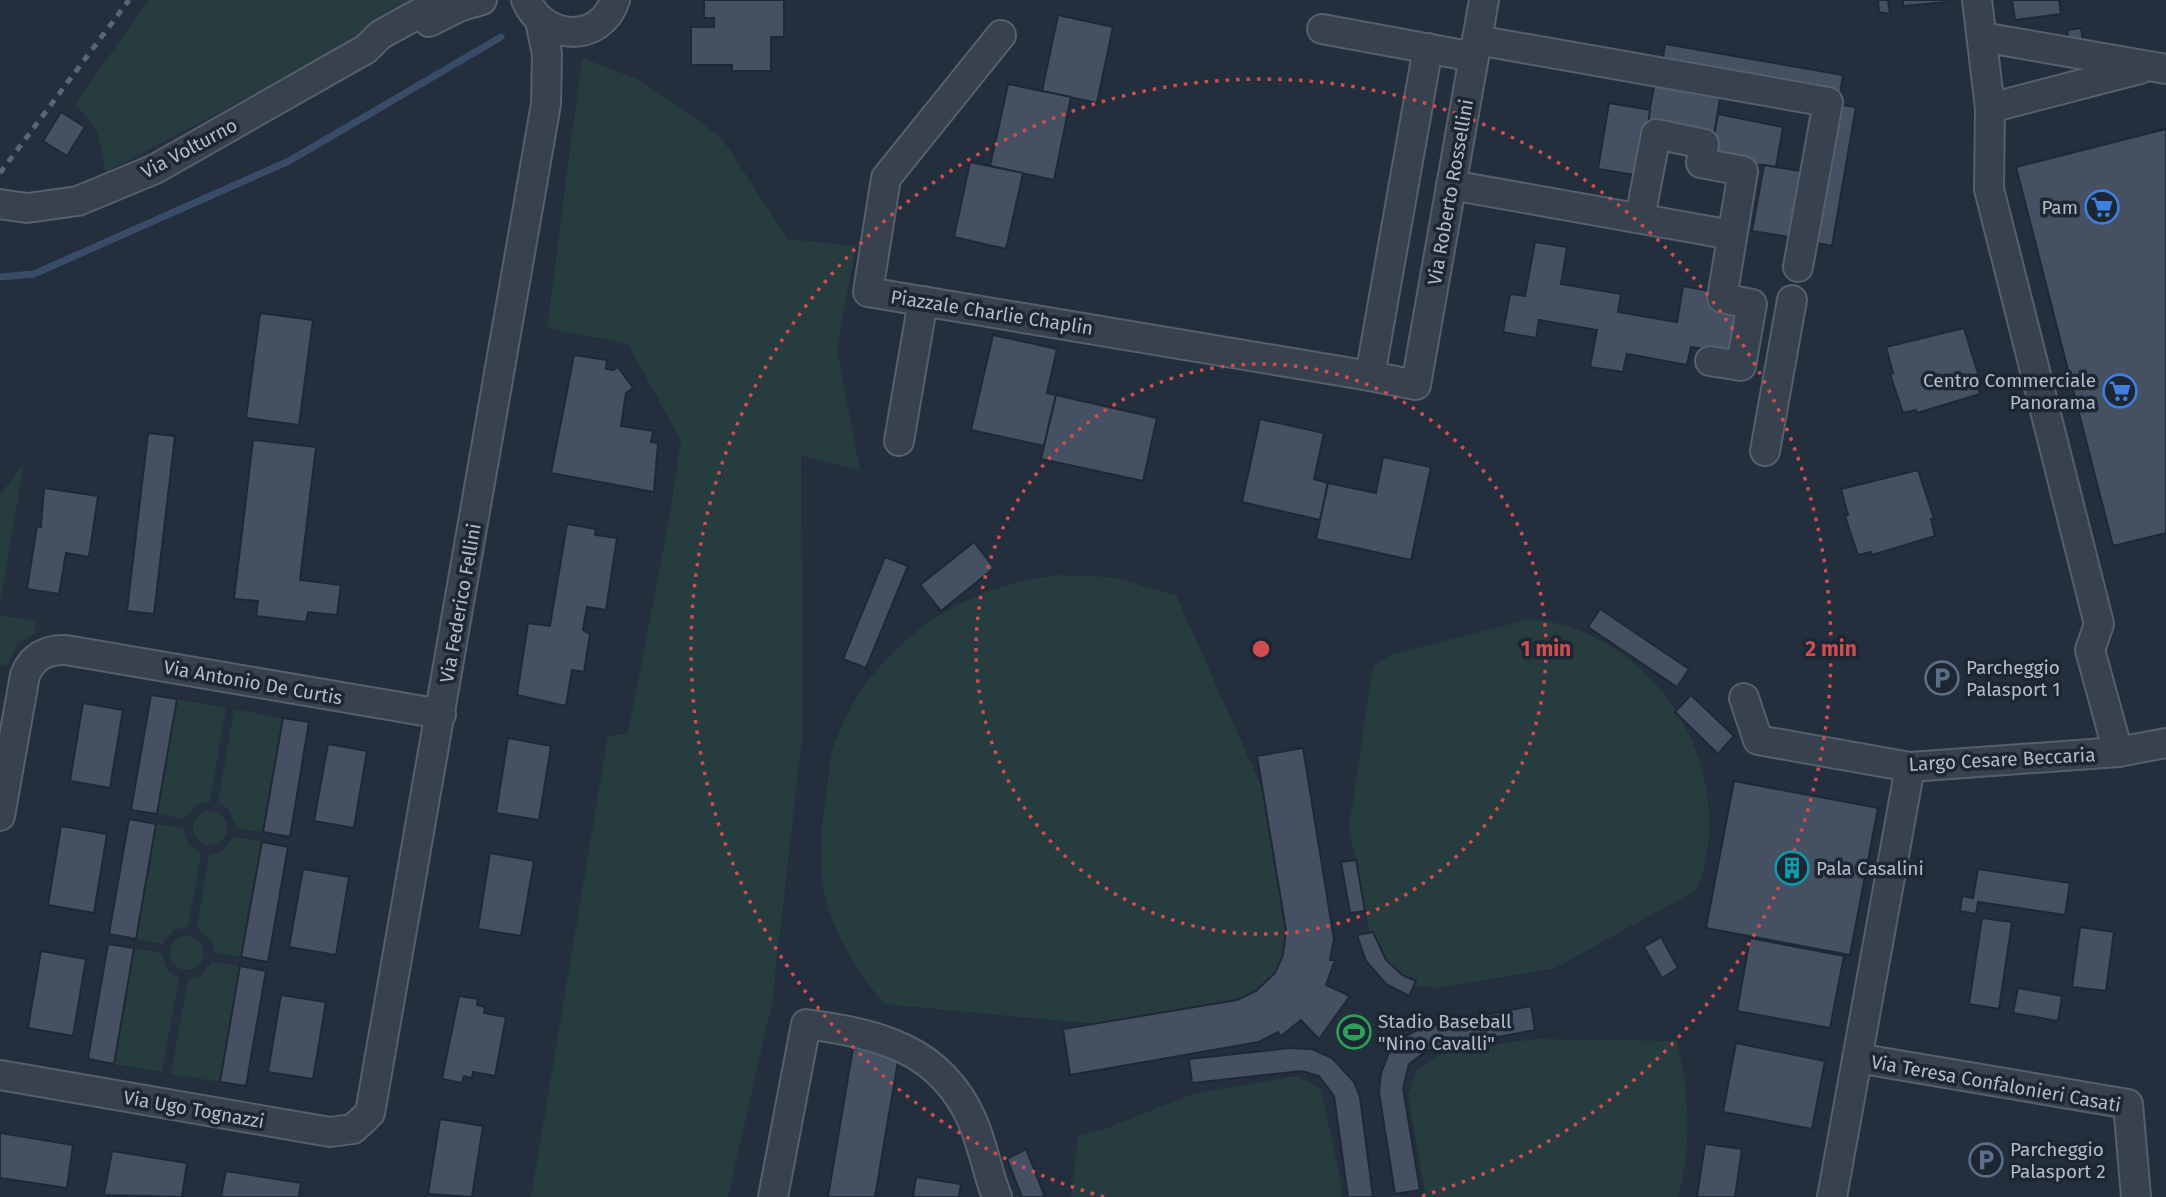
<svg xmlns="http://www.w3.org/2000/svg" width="2166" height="1197" font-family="'Fira Sans',sans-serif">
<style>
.green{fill:#263c3f}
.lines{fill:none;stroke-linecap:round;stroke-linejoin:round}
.stream{stroke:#394c67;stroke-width:7}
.building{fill:#455162;stroke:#1f2835;stroke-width:2}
.minor-casing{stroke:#565f6c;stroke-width:32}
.minor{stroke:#38414e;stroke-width:28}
.rail{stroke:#5a6575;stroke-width:5;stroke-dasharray:7 7;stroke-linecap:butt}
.ring{fill:none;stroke:#ce4d50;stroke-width:3.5;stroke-dasharray:3.5 7}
.labels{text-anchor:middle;stroke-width:7;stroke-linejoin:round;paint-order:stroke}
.street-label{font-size:19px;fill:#b4bcc9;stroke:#1d2633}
.poi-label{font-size:19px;fill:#b4bcc9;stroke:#1d2633;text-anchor:start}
.centre{fill:#ce4d50;stroke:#1d2633;stroke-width:3.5}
.ring-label{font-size:21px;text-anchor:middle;font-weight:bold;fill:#ce4d50;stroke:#1d2633;stroke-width:7;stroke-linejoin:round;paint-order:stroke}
</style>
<rect width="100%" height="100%" fill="#242f3e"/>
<!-- green -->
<g class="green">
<path d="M 149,0 L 433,0 L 106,172 L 97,130 L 75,104 Z"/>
<path d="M 582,58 L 640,80 L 721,137 L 788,239 L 856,246 L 837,349 L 860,471 L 801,455 L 803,730 L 772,1003 L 728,1197 L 531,1197 L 608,736 L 628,734 L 670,514 L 681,441 L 628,344 L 547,328 Z"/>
<path d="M 24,463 L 0,606 L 0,495 Z"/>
<path d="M 1058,575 L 1112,577 L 1176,595 L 1263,790 L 1286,930 L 1283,955 L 1275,973 L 1256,991 L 1237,1000 L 1096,1024 L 884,1004 C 853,966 824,919 821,869 C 819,832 827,792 831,755 C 864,651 952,588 1058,575 Z"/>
<path d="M 0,615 L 37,621 L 34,634 L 19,643 L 6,666 L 0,664 Z"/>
<path d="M 1530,619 C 1658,631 1742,772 1697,890 L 1555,968 L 1440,988 L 1416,986 L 1395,976 L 1370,934 L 1349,828 L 1373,666 L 1390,655 Z"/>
<path d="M 177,699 L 226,708 L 210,802 L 196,805 L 184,819 L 157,814 Z"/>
<path d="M 234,709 L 283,718 L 263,832 L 236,828 L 229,809 L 218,803 Z"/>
<circle cx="210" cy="828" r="17"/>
<path d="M 156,824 L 183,828 L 189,845 L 201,853 L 188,927 L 174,930 L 162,944 L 136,939 Z"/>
<path d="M 235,837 L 262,842 L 241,957 L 214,953 L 212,941 L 197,928 L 209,855 L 221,852 Z"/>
<circle cx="187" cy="953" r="17"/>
<path d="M 134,948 L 161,953 L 167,970 L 179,978 L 162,1072 L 114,1064 Z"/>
<path d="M 212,962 L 240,966 L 220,1082 L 171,1074 L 188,979 L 199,977 Z"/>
<path d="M 1535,1039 L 1677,1041 C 1689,1092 1692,1147 1678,1197 L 1426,1197 L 1408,1096 L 1416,1071 L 1445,1051 Z"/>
<path d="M 1297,1076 L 1321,1089 L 1341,1182 L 1341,1197 L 1071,1197 L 1078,1136 L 1102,1130 L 1195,1093 Z"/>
</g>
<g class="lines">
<!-- stream -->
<path class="stream" d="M 0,277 L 34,274 L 289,161 L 501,37"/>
</g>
<!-- building -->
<g class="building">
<path d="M 704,0 L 784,0 L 784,37 L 771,37 L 771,71 L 732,71 L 732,65 L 691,65 L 691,27 L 714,27 L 714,18 L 704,18 Z"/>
<path d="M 1878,0 L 1888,0 L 1890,14 L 1879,12 Z"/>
<path d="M 1903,0 L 1947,0 L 1947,2 L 1903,6 Z"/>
<path d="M 2012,0 L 2059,0 L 2061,14 L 2015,20 Z"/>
<path d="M 1058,15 L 1113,27 L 1097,103 L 1042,91 Z"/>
<path d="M 2081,28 L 2083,41 L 2069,43 L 2067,30 Z"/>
<path d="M 1665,44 L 1843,75 L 1840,95 L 1662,64 Z"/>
<path d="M 1655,81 L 1721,92 L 1714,135 L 1647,124 Z"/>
<path d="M 1008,84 L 1071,97 L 1054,180 L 990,166 Z"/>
<path d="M 1609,103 L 1650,110 L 1641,176 L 1598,169 Z"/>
<path d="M 1836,104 L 1856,107 L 1832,246 L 1812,242 Z"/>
<path d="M 61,112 L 85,127 L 67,156 L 43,141 Z"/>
<path d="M 1718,114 L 1783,127 L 1776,167 L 1710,158 Z"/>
<path d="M 2166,129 L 2166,533 L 2113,546 L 2016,167 Z"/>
<path d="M 970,162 L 1023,173 L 1006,249 L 954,237 Z"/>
<path d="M 1764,165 L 1806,172 L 1795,238 L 1752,231 Z"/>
<path d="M 1535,242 L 1567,247 L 1561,284 L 1621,294 L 1618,312 L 1677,322 L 1683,286 L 1716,292 L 1713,310 L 1743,316 L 1736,355 L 1691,347 L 1687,365 L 1627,354 L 1623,372 L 1590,367 L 1597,330 L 1539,320 L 1536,338 L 1503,332 L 1510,294 L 1525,296 Z"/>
<path d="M 260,313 L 313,320 L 299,425 L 246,418 Z"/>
<path d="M 1964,328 L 1979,377 L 1976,377 L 1980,394 L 1917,413 L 1916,410 L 1903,413 L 1890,374 L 1893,373 L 1886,347 Z"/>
<path d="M 993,335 L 1057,349 L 1047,393 L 1056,395 L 1044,446 L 971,430 Z"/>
<path d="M 574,355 L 607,360 L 606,369 L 613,370 L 618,367 L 633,388 L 626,393 L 621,426 L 653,431 L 651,442 L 658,443 L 654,492 L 551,473 Z"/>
<path d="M 1056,395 L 1157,418 L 1143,481 L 1041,459 Z"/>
<path d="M 1260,419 L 1324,433 L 1314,479 L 1328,483 L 1320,520 L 1242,502 Z"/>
<path d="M 148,433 L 175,436 L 154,614 L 127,611 Z"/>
<path d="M 253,440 L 316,447 L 300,580 L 341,585 L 337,615 L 308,612 L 306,622 L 256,616 L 258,601 L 234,599 Z"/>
<path d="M 1383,457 L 1431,467 L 1411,560 L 1316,539 L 1328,483 L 1376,493 Z"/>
<path d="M 1918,470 L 1934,519 L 1931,519 L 1935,536 L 1872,555 L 1871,552 L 1858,555 L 1845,516 L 1848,515 L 1841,489 Z"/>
<path d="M 44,488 L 98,496 L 89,557 L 66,553 L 59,594 L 27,589 L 37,526 L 41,527 Z"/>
<path d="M 567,524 L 596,529 L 595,535 L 617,538 L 606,610 L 587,607 L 583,630 L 590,634 L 584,672 L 572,670 L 566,706 L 517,695 L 528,623 L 550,626 Z"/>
<path d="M 974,542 L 994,568 L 941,611 L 920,585 Z"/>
<path d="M 885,557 L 908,566 L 866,668 L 843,659 Z"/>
<path d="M 1600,609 L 1689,669 L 1677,687 L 1588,627 Z"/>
<path d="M 151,695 L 177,699 L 157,814 L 131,810 Z"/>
<path d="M 1691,695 L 1734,736 L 1718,754 L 1675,712 Z"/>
<path d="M 83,703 L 123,710 L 110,788 L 70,781 Z"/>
<path d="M 283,718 L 309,722 L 290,837 L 263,832 Z"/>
<path d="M 508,738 L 551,746 L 539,820 L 496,813 Z"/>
<path d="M 328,744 L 367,751 L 354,828 L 314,821 Z"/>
<path d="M 1303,748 L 1334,939 L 1330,960 L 1335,960 L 1326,985 L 1350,996 L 1319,1039 L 1301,1020 L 1281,1036 L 1278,1032 L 1259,1042 L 1070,1075 L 1063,1029 L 1237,1000 L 1256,991 L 1275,973 L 1283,955 L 1286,930 L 1257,756 Z"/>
<path d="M 1734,781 L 1878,808 L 1850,955 L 1706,928 Z"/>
<path d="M 129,819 L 156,824 L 136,939 L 109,934 Z"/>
<path d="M 61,826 L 107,834 L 94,913 L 48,905 Z"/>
<path d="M 262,842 L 288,847 L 268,962 L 241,957 Z"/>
<path d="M 490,853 L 534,861 L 521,936 L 478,929 Z"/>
<path d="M 1356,860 L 1365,911 L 1350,913 L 1341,862 Z"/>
<path d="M 303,869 L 349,877 L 336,955 L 289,947 Z"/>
<path d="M 1978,869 L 2070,883 L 2065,915 L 1978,902 L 1976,914 L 1960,911 L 1962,896 L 1973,898 Z"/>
<path d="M 1982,918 L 2012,922 L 1999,1009 L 1969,1004 Z"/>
<path d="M 2080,927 L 2114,932 L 2106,991 L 2072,987 Z"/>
<path d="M 1373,932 L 1386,960 L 1402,975 L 1416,981 L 1409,996 L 1386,984 L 1366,961 L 1357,935 Z"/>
<path d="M 1661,937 L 1678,968 L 1662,978 L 1644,947 Z"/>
<path d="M 1750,938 L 1844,956 L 1830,1028 L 1737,1011 Z"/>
<path d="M 108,944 L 134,948 L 114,1064 L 88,1059 Z"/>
<path d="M 41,951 L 86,959 L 73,1036 L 28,1028 Z"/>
<path d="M 240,966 L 266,971 L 246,1086 L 220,1082 Z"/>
<path d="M 2018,988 L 2062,996 L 2058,1021 L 2013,1013 Z"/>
<path d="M 281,995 L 326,1002 L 313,1079 L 268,1072 Z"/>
<path d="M 459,996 L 478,999 L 477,1005 L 485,1007 L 484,1013 L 506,1017 L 495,1076 L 473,1072 L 472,1078 L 464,1076 L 462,1083 L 442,1079 Z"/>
<path d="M 1531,1006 L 1535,1030 L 1428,1050 L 1409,1064 L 1403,1088 L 1420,1190 L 1395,1194 L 1379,1092 L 1381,1073 L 1389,1053 L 1404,1037 L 1423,1027 Z"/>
<path d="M 1736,1043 L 1825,1061 L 1812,1129 L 1723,1112 Z"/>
<path d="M 853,1048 L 899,1055 L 875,1197 L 828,1197 Z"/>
<path d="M 1290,1048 L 1312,1049 L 1332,1058 L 1354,1082 L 1360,1097 L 1373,1197 L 1348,1197 L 1334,1096 L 1319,1076 L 1302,1071 L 1192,1083 L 1189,1059 Z"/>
<path d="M 440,1119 L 483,1126 L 472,1197 L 428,1194 Z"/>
<path d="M 0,1133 L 73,1145 L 67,1188 L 0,1178 Z"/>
<path d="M 1705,1144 L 1742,1149 L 1735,1197 L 1697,1197 Z"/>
<path d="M 1026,1149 L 1045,1197 L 1022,1197 L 1007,1159 Z"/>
<path d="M 112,1151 L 187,1163 L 182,1197 L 104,1195 Z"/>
<path d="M 226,1171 L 301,1183 L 299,1197 L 221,1197 Z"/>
<path d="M 916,1177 L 961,1184 L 959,1197 L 913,1197 Z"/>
</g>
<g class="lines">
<defs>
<g id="minor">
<path d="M 526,0 C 543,40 600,45 615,0"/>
<path d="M 1977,0 L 1990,108 L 1989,189 L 2099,624 L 2090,650 L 2118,752"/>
<path d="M 429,22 L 461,6 L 482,0"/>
<path d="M 1322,29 L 1474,57"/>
<path d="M 1001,35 L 886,178 L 868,292 L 1370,376 L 1428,48"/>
<path d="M 1982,37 L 2166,69"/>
<path d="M 1477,40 L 1828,102 L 1798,267"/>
<path d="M 1990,108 L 2140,69"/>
<path d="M 1451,185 L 1732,235"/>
<path d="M 0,204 L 27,208 L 78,201 L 155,169 L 366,49 L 380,35 L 443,0"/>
<path d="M 1640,218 L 1656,134 L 1704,144 L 1701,163 L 1743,171 L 1722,298 L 1752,304 L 1741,366 L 1710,361"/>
<path d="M 1370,376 L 1416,385 L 1484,0"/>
<path d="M 899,441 L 923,301"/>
<path d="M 1765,451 L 1792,300"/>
<path d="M 1744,698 L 1758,740 L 1910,767 L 2118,752 L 2166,743"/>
<path d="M 0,816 L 25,675 C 32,657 47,649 66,650 L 441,714"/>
<path d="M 1857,1058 L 2128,1104 L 2136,1197"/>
<path d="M 0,1075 L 330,1132 L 353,1129 L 370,1113 L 546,104 L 547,54 L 540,21"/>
<path d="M 773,1197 L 806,1024 C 878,1034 940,1048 972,1120 C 983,1145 987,1172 997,1197"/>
<path d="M 1832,1197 L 1910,767"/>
</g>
</defs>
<!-- minor casing -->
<use href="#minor" class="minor-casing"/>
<!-- minor -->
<use href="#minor" class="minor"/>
<!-- rail -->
<path class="rail" d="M 0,173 L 129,0"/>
</g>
<!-- distance rings -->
<g class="ring">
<circle cx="1261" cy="649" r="285"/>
<path d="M1104 1197A570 570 0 1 1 1418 1197"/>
</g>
<!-- icons -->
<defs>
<symbol id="supermarket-ring" viewBox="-11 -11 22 22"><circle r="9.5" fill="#1d2633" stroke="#3f7fe0" stroke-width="1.5"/><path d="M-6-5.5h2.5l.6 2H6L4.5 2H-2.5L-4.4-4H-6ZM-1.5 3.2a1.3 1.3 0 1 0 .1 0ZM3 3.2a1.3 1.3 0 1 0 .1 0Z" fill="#3f7fe0"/></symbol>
<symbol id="parking-ring" viewBox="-11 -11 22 22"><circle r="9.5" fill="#1d2633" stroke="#5c6f8a" stroke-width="1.5"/><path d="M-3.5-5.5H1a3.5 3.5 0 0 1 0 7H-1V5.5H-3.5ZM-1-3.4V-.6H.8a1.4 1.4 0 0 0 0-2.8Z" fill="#5c6f8a"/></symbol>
<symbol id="building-ring" viewBox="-11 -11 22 22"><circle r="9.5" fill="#1d2633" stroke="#0f9aa8" stroke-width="1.5"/><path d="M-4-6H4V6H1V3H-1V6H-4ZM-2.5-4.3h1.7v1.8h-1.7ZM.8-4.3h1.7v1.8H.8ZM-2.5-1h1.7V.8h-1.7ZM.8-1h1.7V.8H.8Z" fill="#0f9aa8"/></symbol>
<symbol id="stadium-ring" viewBox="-11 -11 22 22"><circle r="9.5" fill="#1d2633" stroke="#2e9e5b" stroke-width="1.5"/><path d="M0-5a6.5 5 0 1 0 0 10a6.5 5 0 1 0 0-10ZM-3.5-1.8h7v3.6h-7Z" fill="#2e9e5b"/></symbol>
</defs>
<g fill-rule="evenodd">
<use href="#supermarket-ring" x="2083" y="188" width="38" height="38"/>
<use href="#supermarket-ring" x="2101" y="372" width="38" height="38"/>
<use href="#parking-ring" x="1923" y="659" width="38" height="38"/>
<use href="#building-ring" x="1773" y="849" width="38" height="38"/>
<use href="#stadium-ring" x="1335" y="1013" width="38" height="38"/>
<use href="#parking-ring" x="1967" y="1141" width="38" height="38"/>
</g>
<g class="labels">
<!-- street labels -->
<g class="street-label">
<text transform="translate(189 148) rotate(-28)" y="7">Via Volturno</text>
<text transform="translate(1450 192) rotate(-80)" y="7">Via Roberto Rossellini</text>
<text transform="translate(992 312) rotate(9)" y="7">Piazzale Charlie Chaplin</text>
<text transform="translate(460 603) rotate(-80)" y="7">Via Federico Fellini</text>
<text transform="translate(253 682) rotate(10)" y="7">Via Antonio De Curtis</text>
<text transform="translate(2002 759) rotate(-3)" y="7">Largo Cesare Beccaria</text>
<text transform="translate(1996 1083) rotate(10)" y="7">Via Teresa Confalonieri Casati</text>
<text transform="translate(194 1109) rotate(10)" y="7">Via Ugo Tognazzi</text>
</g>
<!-- poi labels -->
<g class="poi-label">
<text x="2078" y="214" text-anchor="end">Pam</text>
<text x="2096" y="387" text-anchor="end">Centro Commerciale<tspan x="2096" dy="22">Panorama</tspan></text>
<text x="1966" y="674">Parcheggio<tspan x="1966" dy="22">Palasport 1</tspan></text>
<text x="1816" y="875">Pala Casalini</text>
<text x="1378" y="1028">Stadio Baseball<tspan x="1378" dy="22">"Nino Cavalli"</tspan></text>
<text x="2010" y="1156">Parcheggio<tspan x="2010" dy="22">Palasport 2</tspan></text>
</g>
</g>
<circle cx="1261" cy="649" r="10" class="centre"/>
<g class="ring-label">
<text x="1546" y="656">1 min</text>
<text x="1831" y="656">2 min</text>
</g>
</svg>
